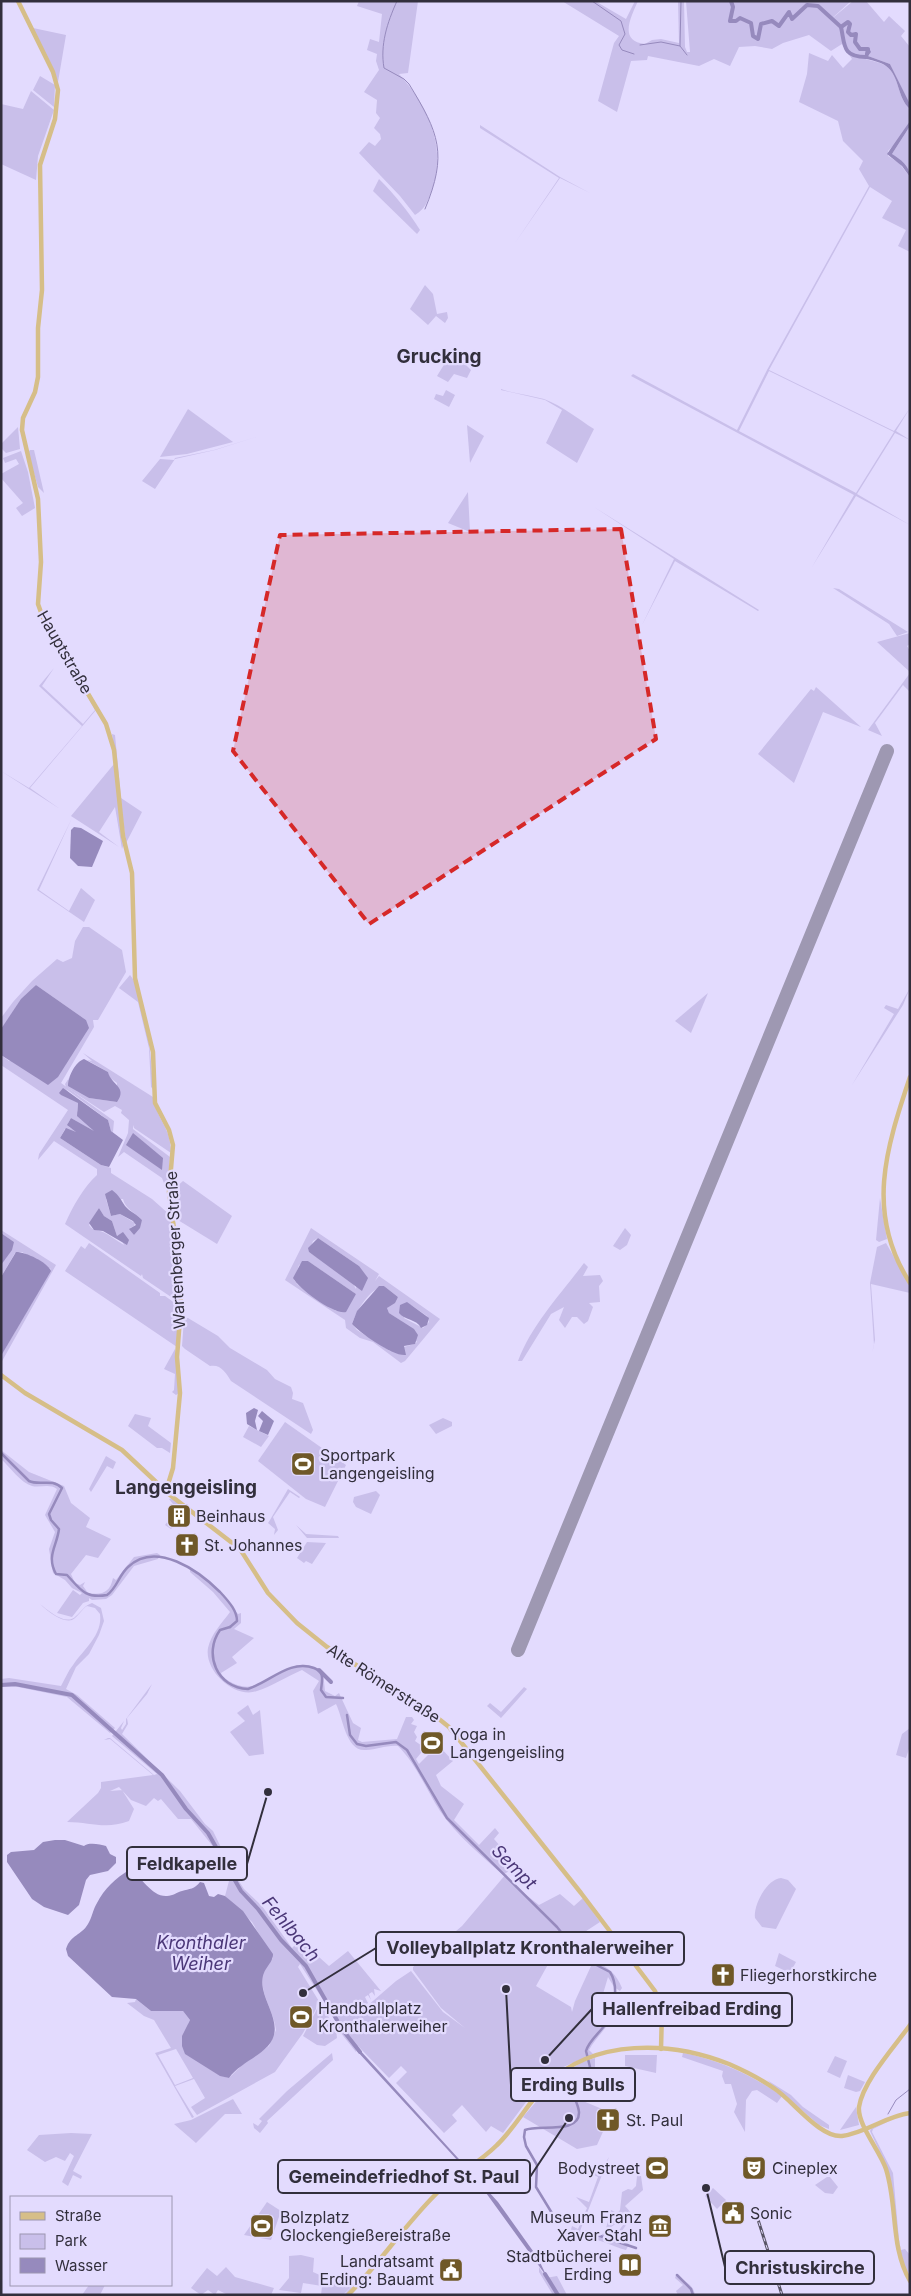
<svg xmlns="http://www.w3.org/2000/svg" width="911" height="2296" font-family="Inter,sans-serif">
<style>
.green{fill:#c9bfea;fill-rule:evenodd}
.water{fill:#968abd}
.lines{fill:none;stroke-linecap:round;stroke-linejoin:round}
.stream{stroke:#968abd;stroke-width:1}
.canal{stroke:#968abd;stroke-width:2.5}
.river{stroke:#968abd;stroke-width:4}
.runway{stroke:#9e98b2;stroke-width:14}
.major{stroke:#d6be88;stroke-width:4.5}
.rail-casing{stroke:#595566;stroke-width:3}
.rail{stroke:#e3dbfe;stroke-width:1;stroke-dasharray:4;stroke-linecap:butt}
.marked{fill:#d62828;fill-opacity:0.2;stroke:#d62828;stroke-width:4;stroke-dasharray:10 6;stroke-linejoin:round}
.labels{text-anchor:middle;stroke-width:4.5;stroke-linejoin:round;paint-order:stroke}
.street-label{font-size:16px;fill:#322f3c;stroke:#e3dbfe}
.poi-label{font-size:16px;fill:#322f3c;stroke:#e3dbfe;text-anchor:start}
.water-label{font-size:18px;font-style:italic;fill:#4b3778;stroke:#e3dbfe}
.quarter-label{font-size:19px;font-weight:bold;fill:#322f3c;stroke:#e3dbfe}
.leader{fill:none;stroke:#322f3c;stroke-width:2}
.callout-dot{fill:#322f3c;stroke:#e3dbfe;stroke-width:2}
.callout{fill:#e3dbfe;stroke:#322f3c;stroke-width:2}
.callout-label{font-size:18px;text-anchor:middle;font-weight:bold;fill:#322f3c}
</style>
<rect width="100%" height="100%" fill="#e3dbfe"/>
<!-- green -->
<g class="green">
<path d="M 19,1 L 33,28 L 66,35 L 58,82 Z"/>
<path d="M 359,1 L 418,1 L 408,73 L 399,74 C 428,105 447,148 432,190 C 427,202 426,208 415,215 L 400,196 L 359,153 L 369,142 L 375,146 L 381,139 L 380,134 L 374,128 L 380,118 L 376,113 L 377,100 L 364,92 L 379,70 L 376,61 L 377,54 L 367,50 L 370,39 L 379,42 L 382,14 L 357,6 Z"/>
<path d="M 562,1 L 595,1 L 626,19 L 635,1 L 638,1 C 631,17 618,41 645,44 L 652,40 L 661,39 L 679,43 L 678,1 L 684,1 L 685,47 L 687,52 L 690,52 L 686,1 L 851,1 L 829,21 L 853,1 L 866,1 L 884,22 L 889,16 L 905,31 L 901,36 L 910,47 L 910,104 L 890,64 L 868,56 L 871,52 L 863,58 C 870,61 881,62 886,66 C 900,76 897,98 910,109 L 910,121 L 896,143 L 888,151 L 888,156 L 899,163 L 910,177 L 910,252 L 898,246 L 906,230 L 882,218 L 892,201 L 870,187 L 769,370 L 894,431 L 910,408 L 896,431 L 910,440 L 895,433 L 857,494 L 910,525 L 856,496 L 812,567 L 854,495 L 631,376 L 633,374 L 737,430 L 767,370 L 869,186 L 859,169 L 863,161 L 843,141 L 838,121 L 799,102 L 807,74 L 809,53 L 828,61 L 832,55 L 843,68 L 852,59 L 842,44 L 831,51 L 809,35 L 783,43 L 772,49 L 755,46 L 739,47 L 730,66 L 714,59 L 699,66 L 648,56 L 647,60 L 631,61 L 617,112 L 598,101 L 614,43 L 619,36 ZM 769,371 L 894,432 L 856,493 L 739,431 Z"/>
<path d="M 40,76 L 55,85 L 54,107 L 33,90 Z"/>
<path d="M 31,91 L 54,110 L 38,156 L 36,180 L 1,164 L 1,104 L 23,109 Z"/>
<path d="M 480,125 L 560,177 L 590,193 L 560,178 L 515,243 L 559,178 L 480,128 Z"/>
<path d="M 910,126 L 910,172 L 892,154 Z"/>
<path d="M 379,179 C 395,195 408,211 420,230 L 417,234 L 373,191 Z"/>
<path d="M 425,285 L 433,294 L 437,314 L 447,312 L 448,318 L 445,323 L 436,316 L 428,325 L 410,309 Z"/>
<path d="M 455,347 L 462,361 L 471,370 L 467,378 L 454,374 L 448,382 L 437,376 Z"/>
<path d="M 446,390 L 455,395 L 449,407 L 434,399 L 436,394 L 443,396 Z"/>
<path d="M 501,390 L 501,389 C 515,394 530,395 544,399 C 563,406 578,419 594,429 L 577,463 L 546,443 L 562,410 L 545,400 Z"/>
<path d="M 188,409 L 233,442 L 187,454 L 160,457 Z"/>
<path d="M 467,425 L 484,436 L 470,463 Z"/>
<path d="M 18,427 L 20,449 L 6,453 L 1,448 L 1,444 Z"/>
<path d="M 256,437 L 215,450 L 175,459 L 155,489 L 142,481 L 160,459 L 174,460 L 175,458 L 214,450 Z"/>
<path d="M 30,450 L 34,450 L 44,493 L 38,487 L 28,453 Z"/>
<path d="M 21,451 L 28,472 L 35,508 L 22,516 L 16,508 L 23,503 L 1,478 L 1,474 L 19,464 L 16,459 L 5,463 L 3,458 Z"/>
<path d="M 468,492 L 468,493 L 470,532 L 448,523 Z"/>
<path d="M 594,507 L 759,610 L 758,611 L 675,561 L 642,625 L 674,559 Z"/>
<path d="M 833,588 L 839,589 L 908,632 L 897,636 L 889,624 Z"/>
<path d="M 910,633 L 910,644 L 907,646 L 910,651 L 910,672 L 877,642 Z"/>
<path d="M 62,659 L 66,659 L 96,710 L 30,788 L 60,809 L 1,771 L 29,788 L 82,726 L 39,686 L 54,668 L 42,686 L 83,724 L 95,710 L 66,660 L 62,659 L 56,666 Z"/>
<path d="M 910,673 L 910,692 L 903,685 L 875,723 L 882,736 L 868,730 Z"/>
<path d="M 816,687 L 861,727 L 823,712 L 794,783 L 758,754 L 811,689 L 814,691 Z"/>
<path d="M 112,734 L 115,735 L 121,798 L 142,812 L 126,843 Z"/>
<path d="M 114,764 L 123,846 L 122,849 L 115,807 L 99,832 L 119,847 L 71,816 Z"/>
<path d="M 72,818 L 39,890 L 69,911 L 81,888 L 95,900 L 84,922 L 37,890 Z"/>
<path d="M 83,927 L 89,927 L 122,950 L 126,972 L 98,1020 L 93,1020 L 94,1027 L 61,1083 L 114,1121 L 113,1132 L 111,1131 L 108,1120 L 66,1089 L 78,1103 L 77,1111 L 95,1132 L 71,1118 L 68,1123 L 69,1127 L 76,1131 L 75,1133 L 65,1129 L 60,1138 L 101,1165 L 111,1168 L 111,1173 L 152,1199 L 170,1215 L 174,1238 L 177,1301 L 143,1278 L 142,1274 L 141,1276 L 65,1224 C 73,1206 83,1188 97,1175 L 97,1169 L 54,1141 L 38,1160 L 39,1154 L 68,1110 L 1,1065 L 1,1055 L 9,1061 L 86,1020 L 36,985 L 1,1029 L 1,1018 L 13,1002 L 32,981 L 57,959 L 63,962 L 72,958 L 75,941 ZM 106,1199 L 123,1199 C 125,1209 136,1213 142,1220 L 134,1235 L 130,1228 L 134,1226 L 135,1223 L 120,1214 L 111,1216 ZM 99,1208 L 104,1216 L 112,1221 L 117,1236 L 119,1235 L 124,1245 C 117,1241 110,1235 103,1232 C 97,1229 94,1232 89,1225 Z"/>
<path d="M 130,975 C 146,994 152,1063 153,1089 L 151,1087 L 149,1048 L 138,1002 L 119,988 Z"/>
<path d="M 910,988 L 903,1005 L 852,1085 L 894,1014 L 884,1008 L 886,1005 L 898,1009 Z"/>
<path d="M 708,993 L 691,1033 L 675,1021 Z"/>
<path d="M 83,1053 L 153,1097 C 157,1120 171,1127 171,1153 L 134,1128 L 133,1125 L 133,1129 L 170,1157 L 167,1191 L 162,1178 L 124,1152 L 118,1157 L 128,1133 L 129,1120 L 121,1113 L 122,1110 L 115,1106 L 104,1112 L 66,1087 L 65,1084 L 71,1075 L 68,1079 L 89,1098 L 117,1102 L 117,1083 L 109,1077 L 108,1072 L 87,1060 L 92,1061 Z"/>
<path d="M 183,1181 L 232,1216 L 217,1244 L 173,1217 C 171,1203 170,1191 183,1181 Z"/>
<path d="M 880,1198 L 887,1239 L 879,1242 L 876,1240 Z"/>
<path d="M 311,1228 L 379,1274 L 375,1281 L 379,1276 L 440,1319 L 405,1361 L 401,1363 L 373,1342 L 360,1338 L 346,1328 L 345,1320 L 285,1280 ZM 318,1238 L 359,1266 L 356,1289 L 351,1280 L 309,1252 L 313,1241 ZM 308,1261 L 356,1294 L 336,1311 L 298,1285 L 294,1280 L 299,1265 ZM 384,1286 L 398,1297 L 387,1308 L 389,1313 L 401,1321 L 417,1342 L 414,1344 L 390,1351 L 357,1330 L 352,1324 C 357,1310 369,1289 384,1286 ZM 411,1305 L 427,1316 L 429,1322 L 423,1328 L 404,1318 Z"/>
<path d="M 625,1228 L 631,1235 L 627,1245 L 620,1250 L 613,1246 Z"/>
<path d="M 1,1230 L 56,1265 L 1,1363 L 1,1356 L 51,1269 L 22,1252 L 15,1253 L 1,1277 L 1,1265 L 14,1242 L 1,1233 Z"/>
<path d="M 89,1243 L 160,1293 L 160,1296 L 165,1296 L 179,1306 L 177,1347 L 65,1271 L 81,1246 L 85,1249 Z"/>
<path d="M 886,1243 L 910,1285 L 910,1293 L 871,1284 L 875,1340 L 872,1353 L 874,1345 L 870,1283 L 877,1247 Z"/>
<path d="M 584,1263 L 588,1267 L 583,1276 L 600,1275 L 603,1281 L 599,1286 L 600,1302 L 589,1303 L 593,1307 L 588,1321 L 584,1324 L 577,1317 L 572,1317 L 565,1328 L 559,1320 L 564,1307 L 551,1314 L 522,1361 L 518,1361 C 532,1324 561,1294 584,1263 Z"/>
<path d="M 188,1318 L 218,1336 L 230,1348 L 267,1370 L 275,1379 L 291,1387 L 293,1393 L 292,1399 L 303,1403 L 313,1430 L 311,1434 L 231,1381 C 226,1373 221,1364 210,1366 L 185,1349 L 182,1346 L 184,1319 Z"/>
<path d="M 175,1349 L 179,1393 L 176,1395 L 172,1392 L 174,1390 L 175,1374 L 164,1369 Z"/>
<path d="M 135,1414 L 151,1418 L 148,1426 L 171,1443 L 170,1453 L 162,1448 L 157,1448 L 128,1426 Z"/>
<path d="M 443,1418 L 452,1422 L 452,1426 L 436,1434 L 429,1425 Z"/>
<path d="M 285,1422 L 346,1465 L 325,1507 L 306,1499 L 258,1461 Z"/>
<path d="M 249,1426 L 269,1436 L 261,1447 L 243,1437 Z"/>
<path d="M 1,1450 L 29,1472 L 64,1486 L 71,1503 L 90,1518 L 86,1527 L 111,1539 L 98,1558 L 86,1555 L 71,1574 L 75,1583 L 80,1585 L 85,1582 L 83,1586 L 88,1593 C 102,1595 110,1593 113,1578 L 116,1580 L 134,1557 L 157,1553 L 160,1555 L 158,1559 L 134,1566 L 112,1595 L 106,1599 L 92,1600 L 89,1598 L 89,1601 L 83,1603 L 72,1617 L 57,1613 L 73,1590 L 80,1595 L 82,1593 L 72,1588 L 65,1580 L 53,1573 L 49,1549 L 55,1532 L 45,1515 L 57,1489 C 49,1483 41,1488 32,1486 C 21,1483 10,1467 1,1459 Z"/>
<path d="M 106,1456 L 116,1462 L 113,1469 L 107,1466 L 91,1492 L 89,1489 Z"/>
<path d="M 288,1489 L 300,1497 L 299,1498 L 290,1492 L 273,1517 L 278,1530 L 274,1535 L 275,1529 L 268,1523 L 270,1520 Z"/>
<path d="M 376,1491 L 380,1495 L 371,1514 L 356,1507 L 353,1502 L 354,1497 Z"/>
<path d="M 172,1498 L 189,1514 L 186,1517 L 182,1516 L 171,1529 L 165,1525 L 172,1516 L 171,1506 L 173,1504 L 169,1499 Z"/>
<path d="M 296,1525 L 306,1534 L 338,1536 L 339,1538 L 307,1538 Z"/>
<path d="M 307,1542 L 326,1543 L 312,1564 L 306,1561 L 304,1563 L 297,1558 Z"/>
<path d="M 190,1567 L 209,1581 L 238,1614 L 241,1613 L 241,1623 L 234,1629 L 254,1638 L 232,1657 L 237,1663 L 221,1673 L 222,1676 C 265,1712 284,1643 323,1672 L 325,1691 L 335,1696 L 339,1693 L 353,1723 L 361,1728 L 358,1740 L 362,1742 L 397,1739 L 406,1717 L 412,1717 L 414,1720 L 411,1724 L 417,1726 L 414,1732 L 417,1737 L 415,1741 L 425,1748 L 416,1759 L 419,1764 L 438,1745 L 453,1761 L 436,1775 L 441,1786 L 464,1804 L 454,1820 L 479,1845 L 495,1828 L 499,1833 L 494,1839 L 501,1847 L 499,1850 L 502,1849 L 516,1866 L 503,1875 C 481,1855 456,1835 440,1811 C 426,1789 416,1764 398,1746 C 386,1745 377,1750 366,1750 C 346,1752 343,1718 336,1704 L 318,1714 L 313,1691 L 319,1681 L 302,1670 C 288,1676 270,1687 257,1691 C 235,1699 204,1671 208,1648 C 211,1634 222,1623 230,1612 L 213,1592 L 190,1572 Z"/>
<path d="M 92,1603 L 101,1608 L 104,1621 L 99,1635 L 89,1654 L 76,1667 L 66,1689 L 77,1695 L 115,1728 L 110,1733 L 67,1697 L 18,1687 L 1,1687 L 1,1679 L 9,1678 L 61,1686 C 65,1679 68,1671 73,1665 C 83,1650 103,1635 100,1614 L 95,1608 L 87,1606 C 82,1609 78,1617 72,1620 C 62,1623 46,1610 40,1604 C 48,1610 66,1627 76,1616 C 82,1611 84,1606 92,1603 Z"/>
<path d="M 152,1684 L 147,1694 L 127,1718 L 128,1724 L 122,1734 L 180,1791 L 205,1824 L 213,1831 L 233,1872 L 244,1889 L 262,1906 L 292,1948 L 300,1940 L 329,1966 L 348,1951 L 381,1991 L 374,1989 L 375,1996 L 372,1992 L 369,1994 L 371,2000 L 368,1995 L 365,1997 L 368,2003 L 365,2005 L 366,2007 L 396,1981 L 411,1971 L 443,2012 L 465,2028 L 441,2008 L 413,1970 L 413,1967 L 462,1926 L 506,1874 L 512,1884 L 539,1905 L 560,1894 L 574,1906 L 583,1898 L 600,1922 L 574,1939 L 572,1944 C 590,1967 610,1958 622,1988 L 620,1991 L 614,1987 L 608,1977 L 600,2004 L 608,2011 L 609,2000 L 614,1991 L 618,1994 L 616,2000 L 612,2001 L 610,2010 L 614,2013 C 609,2027 596,2037 589,2050 L 593,2054 L 559,2069 L 541,2082 L 551,2076 L 540,2083 L 535,2094 L 535,2090 L 503,2133 L 491,2126 L 486,2132 L 462,2105 L 452,2115 L 457,2121 L 444,2133 L 396,2083 L 407,2072 L 401,2066 L 389,2078 L 358,2046 L 356,2052 L 340,2032 L 336,2020 L 300,1964 L 298,1967 L 336,2029 L 337,2038 L 325,2046 L 317,2045 L 303,2036 L 318,2007 L 317,2000 L 316,2009 L 303,2033 L 275,2072 L 197,2115 L 191,2107 L 205,2098 L 194,2079 L 175,2086 L 194,2117 L 192,2118 L 155,2053 L 171,2048 L 154,2020 L 144,2016 L 127,2003 L 135,2002 L 136,1999 L 151,2011 L 183,2011 L 190,2020 L 188,2024 C 198,2048 201,2072 229,2078 L 242,2065 L 269,2046 L 276,2030 C 274,2010 255,1988 265,1967 C 267,1963 271,1962 273,1958 L 252,1922 L 225,1896 L 229,1881 L 215,1849 L 191,1819 L 178,1819 L 161,1799 L 158,1801 L 154,1798 L 146,1806 L 131,1800 L 119,1787 L 110,1791 L 122,1790 L 134,1809 L 129,1821 C 105,1830 91,1822 67,1822 L 98,1793 L 101,1788 L 101,1782 L 153,1775 L 110,1739 L 104,1740 L 108,1738 L 110,1738 L 154,1775 L 157,1774 L 112,1736 L 124,1721 L 121,1728 L 122,1730 L 126,1724 L 126,1719 ZM 571,1951 L 591,1966 L 575,2001 L 572,2012 L 571,2007 L 536,1986 L 551,1959 ZM 176,2049 L 193,2078 L 175,2085 L 158,2055 Z"/>
<path d="M 524,1687 L 527,1689 L 501,1718 L 487,1706 L 490,1703 L 501,1712 Z"/>
<path d="M 248,1705 L 253,1715 L 260,1710 L 264,1754 L 249,1756 L 230,1732 L 245,1721 L 237,1713 Z"/>
<path d="M 910,1728 L 910,1746 L 906,1758 L 896,1755 L 902,1734 Z"/>
<path d="M 781,1878 L 788,1880 L 796,1889 L 776,1929 L 762,1927 L 755,1918 C 753,1905 767,1879 781,1878 Z"/>
<path d="M 779,1953 L 796,1962 L 790,1973 L 775,1966 Z"/>
<path d="M 332,2053 L 333,2060 L 267,2121 L 268,2123 L 260,2133 L 254,2128 L 253,2123 L 258,2126 L 262,2121 L 259,2119 L 287,2091 Z"/>
<path d="M 683,2053 C 720,2060 751,2075 782,2096 L 777,2103 L 757,2090 L 752,2091 L 746,2100 L 745,2132 L 734,2112 L 737,2104 L 731,2084 L 725,2084 L 722,2076 L 723,2071 L 682,2057 Z"/>
<path d="M 625,2055 L 657,2055 L 656,2073 L 625,2066 Z"/>
<path d="M 835,2056 L 847,2061 L 840,2078 L 827,2072 Z"/>
<path d="M 595,2058 L 595,2067 L 591,2071 L 576,2076 L 571,2086 L 572,2094 L 563,2090 L 555,2079 L 582,2062 Z"/>
<path d="M 848,2075 L 865,2082 L 860,2091 L 856,2092 L 844,2088 Z"/>
<path d="M 767,2080 L 791,2095 L 803,2107 L 829,2125 L 829,2129 L 819,2125 Z"/>
<path d="M 552,2088 L 614,2114 L 610,2127 L 606,2125 L 597,2145 L 577,2149 L 523,2117 L 546,2090 L 548,2090 L 544,2093 L 547,2095 Z"/>
<path d="M 233,2099 L 242,2114 L 225,2114 L 196,2143 L 174,2124 L 191,2120 Z"/>
<path d="M 856,2107 L 859,2125 L 840,2130 Z"/>
<path d="M 893,2119 L 873,2129 L 872,2132 L 893,2173 L 899,2240 L 901,2250 L 905,2249 L 910,2255 L 908,2275 L 902,2259 L 886,2165 L 870,2131 L 871,2129 Z"/>
<path d="M 71,2133 L 92,2134 L 73,2171 L 82,2176 L 81,2179 L 73,2175 L 68,2186 L 62,2182 L 74,2156 L 70,2153 L 65,2161 L 56,2157 L 45,2162 L 27,2150 L 39,2135 Z"/>
<path d="M 609,2157 L 580,2231 L 587,2230 L 586,2234 L 599,2237 L 605,2232 L 611,2210 L 615,2212 L 611,2221 L 620,2210 L 622,2192 L 628,2189 L 632,2190 L 636,2186 L 637,2176 L 641,2176 L 643,2190 L 625,2206 L 633,2215 L 617,2238 L 629,2244 L 626,2250 C 610,2246 596,2236 580,2238 L 579,2236 L 575,2239 L 573,2238 L 577,2236 L 570,2233 L 572,2226 L 578,2229 L 587,2208 L 576,2197 L 589,2202 L 598,2177 L 588,2172 L 588,2169 L 599,2174 ZM 620,2221 L 623,2225 L 613,2239 L 604,2236 L 608,2229 Z"/>
<path d="M 827,2177 L 830,2177 L 838,2187 L 833,2194 L 825,2193 L 815,2185 Z"/>
<path d="M 713,2188 L 726,2200 L 717,2209 L 705,2196 Z"/>
<path d="M 267,2202 L 281,2211 L 271,2240 L 244,2235 Z"/>
<path d="M 797,2253 L 806,2261 L 807,2267 L 796,2284 L 785,2259 Z"/>
<path d="M 301,2255 L 314,2258 L 313,2272 L 322,2276 L 356,2282 L 346,2295 L 344,2295 L 353,2285 L 343,2295 L 321,2295 L 322,2286 L 303,2283 L 301,2293 L 279,2290 L 289,2278 L 289,2256 Z"/>
<path d="M 226,2267 L 235,2277 L 274,2288 L 271,2295 L 228,2295 L 218,2290 L 215,2295 L 208,2290 L 201,2295 L 191,2288 L 207,2268 L 217,2276 Z"/>
<path d="M 539,2267 L 546,2278 L 557,2276 L 567,2295 L 553,2295 L 539,2272 Z"/>
<path d="M 676,2275 C 684,2281 694,2285 695,2295 L 678,2295 L 676,2291 L 683,2285 L 675,2278 Z"/>
<path d="M 89,2285 L 105,2285 L 100,2295 L 82,2295 Z"/>
</g>
<!-- water -->
<g class="water">
<path d="M 869,48 L 871,52 L 868,56 L 890,64 L 910,104 L 910,109 C 897,98 900,76 886,66 C 881,62 870,60 863,58 Z"/>
<path d="M 910,121 L 910,126 L 892,154 C 900,159 910,166 910,177 L 902,166 L 887,154 Z"/>
<path d="M 74,827 L 81,828 L 103,841 L 92,867 L 78,866 L 70,858 L 71,830 Z"/>
<path d="M 36,985 L 86,1020 L 89,1028 L 58,1077 L 48,1085 L 1,1055 L 1,1029 L 21,999 Z"/>
<path d="M 84,1059 L 108,1072 C 111,1085 128,1087 117,1102 L 89,1098 L 68,1086 C 68,1077 75,1062 84,1059 Z"/>
<path d="M 63,1088 L 102,1116 L 108,1120 L 111,1131 L 123,1140 L 109,1167 L 101,1165 L 60,1138 L 66,1128 L 76,1132 L 67,1125 L 71,1118 L 94,1131 L 77,1116 L 78,1103 L 61,1095 L 59,1093 Z"/>
<path d="M 133,1133 L 163,1158 L 162,1170 L 126,1145 Z"/>
<path d="M 112,1190 C 119,1195 121,1200 125,1206 C 130,1212 137,1214 142,1220 L 140,1228 L 134,1235 L 129,1229 L 136,1225 L 133,1221 L 120,1214 L 111,1216 L 105,1194 Z"/>
<path d="M 99,1208 L 104,1216 L 112,1221 L 117,1236 L 123,1232 L 129,1240 L 127,1245 L 103,1231 L 94,1230 L 89,1223 Z"/>
<path d="M 1,1233 L 14,1242 L 12,1250 L 1,1265 Z"/>
<path d="M 318,1238 L 359,1266 L 368,1278 L 362,1291 L 309,1252 L 308,1248 Z"/>
<path d="M 16,1252 C 26,1252 47,1262 51,1271 L 1,1356 L 1,1277 Z"/>
<path d="M 302,1261 L 308,1261 L 356,1294 L 346,1312 C 334,1315 299,1289 293,1278 Z"/>
<path d="M 379,1286 L 384,1286 L 398,1297 L 395,1303 L 387,1308 L 389,1313 L 414,1329 L 418,1335 L 415,1344 L 404,1346 L 406,1355 C 394,1357 360,1333 352,1324 L 357,1311 Z"/>
<path d="M 407,1302 L 429,1318 L 427,1325 L 421,1328 C 417,1319 404,1320 399,1313 L 400,1305 Z"/>
<path d="M 254,1408 L 258,1410 L 255,1421 L 257,1430 L 247,1424 L 246,1413 Z"/>
<path d="M 262,1411 L 274,1421 L 268,1435 L 259,1431 L 263,1421 L 258,1416 Z"/>
<path d="M 55,1840 L 65,1840 L 84,1846 C 88,1842 100,1844 106,1846 L 110,1854 L 116,1857 L 116,1863 L 108,1871 L 90,1875 L 86,1880 L 79,1905 L 68,1915 L 44,1907 L 32,1899 L 7,1862 L 7,1855 L 11,1852 L 34,1850 L 43,1842 Z"/>
<path d="M 129,1870 C 142,1876 151,1897 167,1896 C 173,1896 177,1892 182,1891 C 189,1889 195,1889 200,1882 L 204,1883 L 209,1896 L 214,1897 L 218,1894 L 225,1896 L 243,1911 L 273,1954 C 273,1966 259,1968 263,1989 C 267,2008 284,2028 268,2046 C 257,2058 239,2064 229,2078 L 220,2076 L 185,2054 L 182,2046 L 182,2036 L 190,2020 L 183,2011 L 151,2011 L 136,1999 L 112,1997 L 68,1956 L 66,1949 C 71,1934 81,1936 88,1924 C 92,1918 93,1909 97,1903 C 104,1889 116,1878 129,1870 Z"/>
<path d="M 358,2048 L 498,2202 L 538,2258 L 547,2277 L 481,2186 L 357,2051 Z"/>
</g>
<g class="lines">
<!-- stream -->
<g class="stream">
<path d="M 397,1 C 387,23 380,45 384,68 L 404,79 L 409,84 C 439,133 448,154 425,209"/>
<path d="M 592,1 L 621,21 L 625,34 L 619,45 L 622,50 L 634,54"/>
<path d="M 640,45 L 661,42 L 680,46 L 681,1"/>
<path d="M 680,46 L 687,55"/>
<path d="M 888,2114 L 896,2100 L 910,2089"/>
</g>
<!-- canal -->
<g class="canal">
<path d="M 1,1453 L 29,1481 C 40,1486 52,1478 62,1488 L 49,1514 L 51,1520 L 59,1529 C 57,1546 46,1556 56,1574 L 67,1575 C 80,1589 85,1599 107,1595 C 117,1588 119,1575 128,1567 C 156,1540 199,1571 220,1592"/>
<path d="M 221,1593 C 228,1601 237,1610 237,1621 L 230,1627"/>
<path d="M 230,1627 L 220,1630 C 203,1654 217,1688 248,1689 C 270,1682 290,1659 314,1668 C 325,1672 322,1680 321,1690 L 326,1697 L 343,1698"/>
<path d="M 347,1715 L 350,1735 L 357,1744 L 366,1746 L 396,1742 L 407,1750 L 447,1818 L 557,1927 L 581,1957 L 610,1972 C 619,1986 615,2008 607,2022 C 601,2032 589,2040 586,2051 L 590,2067 L 588,2070 L 580,2071 L 570,2079 C 568,2092 578,2100 579,2112 C 580,2135 538,2124 525,2130 L 524,2137 L 526,2146 L 537,2165 L 536,2187 L 558,2223"/>
<path d="M 570,2234 L 594,2234 L 636,2248"/>
<path d="M 677,2275 L 691,2289 L 693,2295"/>
</g>
<!-- river -->
<g class="river">
<path d="M 731,1 L 733,7 L 730,21 L 736,21 L 740,18 L 751,23 L 753,36 L 758,39 L 761,24 L 772,21 L 779,26 L 789,12 L 792,19 L 807,5 L 818,6 L 841,27 L 848,22 L 850,24 L 848,32 L 851,35 L 856,34 L 855,42 L 860,49 L 868,49 L 867,54"/>
<path d="M 841,27 C 845,45 842,57 866,57"/>
<path d="M 319,1670 L 331,1682"/>
<path d="M 1,1685 L 15,1684 L 72,1695 L 162,1775 L 186,1809 L 208,1833 L 241,1891 L 258,1909 L 281,1940 L 306,1966 L 342,2029 L 360,2052"/>
<path d="M 545,2274 L 558,2295"/>
</g>
<!-- runway -->
<path class="runway" d="M 518,1650 L 887,751"/>
<!-- major -->
<g class="major">
<path d="M 18,1 L 53,72 L 58,90 L 55,119 L 40,165 L 42,290 L 38,328 L 38,377 L 35,392 L 23,418 L 22,430 L 38,499 L 41,562 L 38,604 L 43,618 L 106,724 L 114,750 L 123,836 L 132,873 L 135,978 L 153,1052 L 155,1103 L 169,1130 L 173,1145 L 169,1192 L 176,1243 L 181,1305 L 177,1357 L 180,1393 L 173,1468 L 166,1491"/>
<path d="M 910,1077 C 886,1149 865,1213 910,1283"/>
<path d="M 1,1375 L 25,1393 L 122,1450 L 170,1495 L 240,1549 L 268,1593 L 297,1623 L 327,1647 L 424,1707 L 449,1727 L 581,1893 L 655,1991 L 662,2011 L 661,2049"/>
<path d="M 910,2025 C 895,2046 863,2081 859,2107 C 857,2124 880,2151 886,2169 C 898,2207 890,2246 910,2281"/>
<path d="M 348,2295 C 380,2263 404,2226 435,2195 C 453,2176 478,2164 497,2145 C 516,2127 528,2102 547,2084 C 595,2038 671,2041 729,2064 C 745,2071 761,2079 775,2089 C 793,2101 820,2138 842,2136 C 866,2133 886,2116 910,2113"/>
</g>
<defs>
<path id="rail" d="M 754,2207 L 782,2295"/>
</defs>
<!-- rail casing -->
<use href="#rail" class="rail-casing"/>
<!-- rail -->
<use href="#rail" class="rail"/>
</g>
<!-- marked area -->
<path class="marked" d="M 621,529 L 656,739 L 369,924 L 233,751 L 280,535 Z"/>
<!-- icons -->
<defs>
<symbol id="stadium-square" viewBox="-11 -11 22 22"><rect x="-9" y="-9" width="18" height="18" rx="4" fill="#6f5828" stroke="#e3dbfe"/><path d="M0-5a6.5 5 0 1 0 0 10a6.5 5 0 1 0 0-10ZM-3.5-1.8h7v3.6h-7Z" fill="#fff"/></symbol>
<symbol id="building-square" viewBox="-11 -11 22 22"><rect x="-9" y="-9" width="18" height="18" rx="4" fill="#6f5828" stroke="#e3dbfe"/><path d="M-4-6H4V6H1V3H-1V6H-4ZM-2.5-4.3h1.7v1.8h-1.7ZM.8-4.3h1.7v1.8H.8ZM-2.5-1h1.7V.8h-1.7ZM.8-1h1.7V.8H.8Z" fill="#fff"/></symbol>
<symbol id="church-square" viewBox="-11 -11 22 22"><rect x="-9" y="-9" width="18" height="18" rx="4" fill="#6f5828" stroke="#e3dbfe"/><path d="M-1.2-6h2.4v3.5h3.3v2.4h-3.3V6h-2.4V-.1h-3.3v-2.4h3.3Z" fill="#fff"/></symbol>
<symbol id="theatre-square" viewBox="-11 -11 22 22"><rect x="-9" y="-9" width="18" height="18" rx="4" fill="#6f5828" stroke="#e3dbfe"/><path d="M-5-5.5Q0-4 5-5.5V0Q5 5 0 6Q-5 5-5 0ZM-3.3-2.5H-1v1.5H-3.3ZM1-2.5H3.3v1.5H1ZM-2.8 1Q0 5.5 2.8 1Z" fill="#fff"/></symbol>
<symbol id="civic-square" viewBox="-11 -11 22 22"><rect x="-9" y="-9" width="18" height="18" rx="4" fill="#6f5828" stroke="#e3dbfe"/><path d="M-.6-6.5H3V-4.5H.6V-3L4-1V1h2V6H-6V1h2V-1L-.6-3ZM-1.2 2.5V6h2.4V2.5Z" fill="#fff"/></symbol>
<symbol id="museum-square" viewBox="-11 -11 22 22"><rect x="-9" y="-9" width="18" height="18" rx="4" fill="#6f5828" stroke="#e3dbfe"/><path d="M0-6L6-3V-2H-6V-3ZM-5-1h2V3h-2ZM-1-1h2V3h-2ZM3-1h2V3H3ZM-6 4H6V6H-6Z" fill="#fff"/></symbol>
<symbol id="library-square" viewBox="-11 -11 22 22"><rect x="-9" y="-9" width="18" height="18" rx="4" fill="#6f5828" stroke="#e3dbfe"/><path d="M-6-4Q-3-5.5-.7-3.5V5Q-3 3-6 4ZM6-4Q3-5.5 .7-3.5V5Q3 3 6 4Z" fill="#fff"/></symbol>
</defs>
<g fill-rule="evenodd">
<use href="#stadium-square" x="289" y="1450" width="28" height="28"/>
<use href="#building-square" x="165" y="1502" width="28" height="28"/>
<use href="#church-square" x="173" y="1531" width="28" height="28"/>
<use href="#stadium-square" x="418" y="1729" width="28" height="28"/>
<use href="#church-square" x="709" y="1961" width="28" height="28"/>
<use href="#stadium-square" x="287" y="2003" width="28" height="28"/>
<use href="#church-square" x="594" y="2106" width="28" height="28"/>
<use href="#stadium-square" x="643" y="2154" width="28" height="28"/>
<use href="#theatre-square" x="740" y="2154" width="28" height="28"/>
<use href="#civic-square" x="719" y="2199" width="28" height="28"/>
<use href="#stadium-square" x="248" y="2212" width="28" height="28"/>
<use href="#museum-square" x="646" y="2212" width="28" height="28"/>
<use href="#library-square" x="616" y="2251" width="28" height="28"/>
<use href="#civic-square" x="437" y="2256" width="28" height="28"/>
</g>
<g class="labels">
<!-- street labels -->
<g class="street-label">
<text transform="translate(65 652) rotate(60)" y="6">Hauptstraße</text>
<text transform="translate(175 1250) rotate(-93)" y="6">Wartenberger Straße</text>
<text transform="translate(384 1683) rotate(33)" y="6">Alte Römerstraße</text>
</g>
<!-- poi labels -->
<g class="poi-label">
<text x="320" y="1461">Sportpark<tspan x="320" dy="18">Langengeisling</tspan></text>
<text x="196" y="1522">Beinhaus</text>
<text x="204" y="1551">St. Johannes</text>
<text x="450" y="1740">Yoga in<tspan x="450" dy="18">Langengeisling</tspan></text>
<text x="740" y="1981">Fliegerhorstkirche</text>
<text x="318" y="2014">Handballplatz<tspan x="318" dy="18">Kronthalerweiher</tspan></text>
<text x="626" y="2126">St. Paul</text>
<text x="640" y="2174" text-anchor="end">Bodystreet</text>
<text x="772" y="2174">Cineplex</text>
<text x="750" y="2219">Sonic</text>
<text x="280" y="2223">Bolzplatz<tspan x="280" dy="18">Glockengießereistraße</tspan></text>
<text x="642" y="2223" text-anchor="end">Museum Franz<tspan x="642" dy="18">Xaver Stahl</tspan></text>
<text x="612" y="2262" text-anchor="end">Stadtbücherei<tspan x="612" dy="18">Erding</tspan></text>
<text x="434" y="2267" text-anchor="end">Landratsamt<tspan x="434" dy="18">Erding: Bauamt</tspan></text>
</g>
<!-- water labels -->
<g class="water-label">
<text transform="translate(514 1867) rotate(45)" y="6">Sempt</text>
<text transform="translate(291 1929) rotate(50)" y="6">Fehlbach</text>
<text x="201" y="1949">Kronthaler<tspan x="201" dy="21">Weiher</tspan></text>
</g>
<!-- quarter labels -->
<g class="quarter-label">
<text x="439" y="363">Grucking</text>
<text x="186" y="1494">Langengeisling</text>
</g>
</g>
<!-- callouts -->
<path class="leader" d="M268 1792L247 1864M303 1993L376 1948M545 2060L592 2009M506 1989L511 2085M569 2118L530 2177M706 2188L725 2267"/>
<g class="callout-dot">
<circle cx="268" cy="1792" r="5"/>
<circle cx="303" cy="1993" r="5"/>
<circle cx="545" cy="2060" r="5"/>
<circle cx="506" cy="1989" r="5"/>
<circle cx="569" cy="2118" r="5"/>
<circle cx="706" cy="2188" r="5"/>
</g>
<g class="callout">
<rect x="127" y="1847" width="120" height="33" rx="5"/>
<rect x="376" y="1932" width="308" height="33" rx="5"/>
<rect x="592" y="1993" width="200" height="33" rx="5"/>
<rect x="511" y="2068" width="124" height="33" rx="5"/>
<rect x="278" y="2160" width="252" height="33" rx="5"/>
<rect x="725" y="2251" width="149" height="33" rx="5"/>
</g>
<g class="callout-label">
<text x="187" y="1870">Feldkapelle</text>
<text x="530" y="1954">Volleyballplatz Kronthalerweiher</text>
<text x="692" y="2015">Hallenfreibad Erding</text>
<text x="573" y="2091">Erding Bulls</text>
<text x="404" y="2183">Gemeindefriedhof St. Paul</text>
<text x="800" y="2274">Christuskirche</text>
</g>
<!-- border -->
<rect width="911" height="2296" fill="none" stroke="#322f3c" stroke-width="5"/>
<!-- legend -->
<rect x="10" y="2196" width="162" height="90" fill="#e3dbfe" stroke="#9c96b0"/>
<rect x="20" y="2212" width="25" height="8" fill="#d6be88" stroke="#9c96b0"/>
<text x="55" y="2221" font-size="15" fill="#322f3c">Straße</text>
<rect x="20" y="2234" width="25" height="15" fill="#c9bfea" stroke="#9c96b0"/>
<text x="55" y="2246" font-size="15" fill="#322f3c">Park</text>
<rect x="20" y="2258" width="25" height="15" fill="#968abd" stroke="#9c96b0"/>
<text x="55" y="2271" font-size="15" fill="#322f3c">Wasser</text>
</svg>
